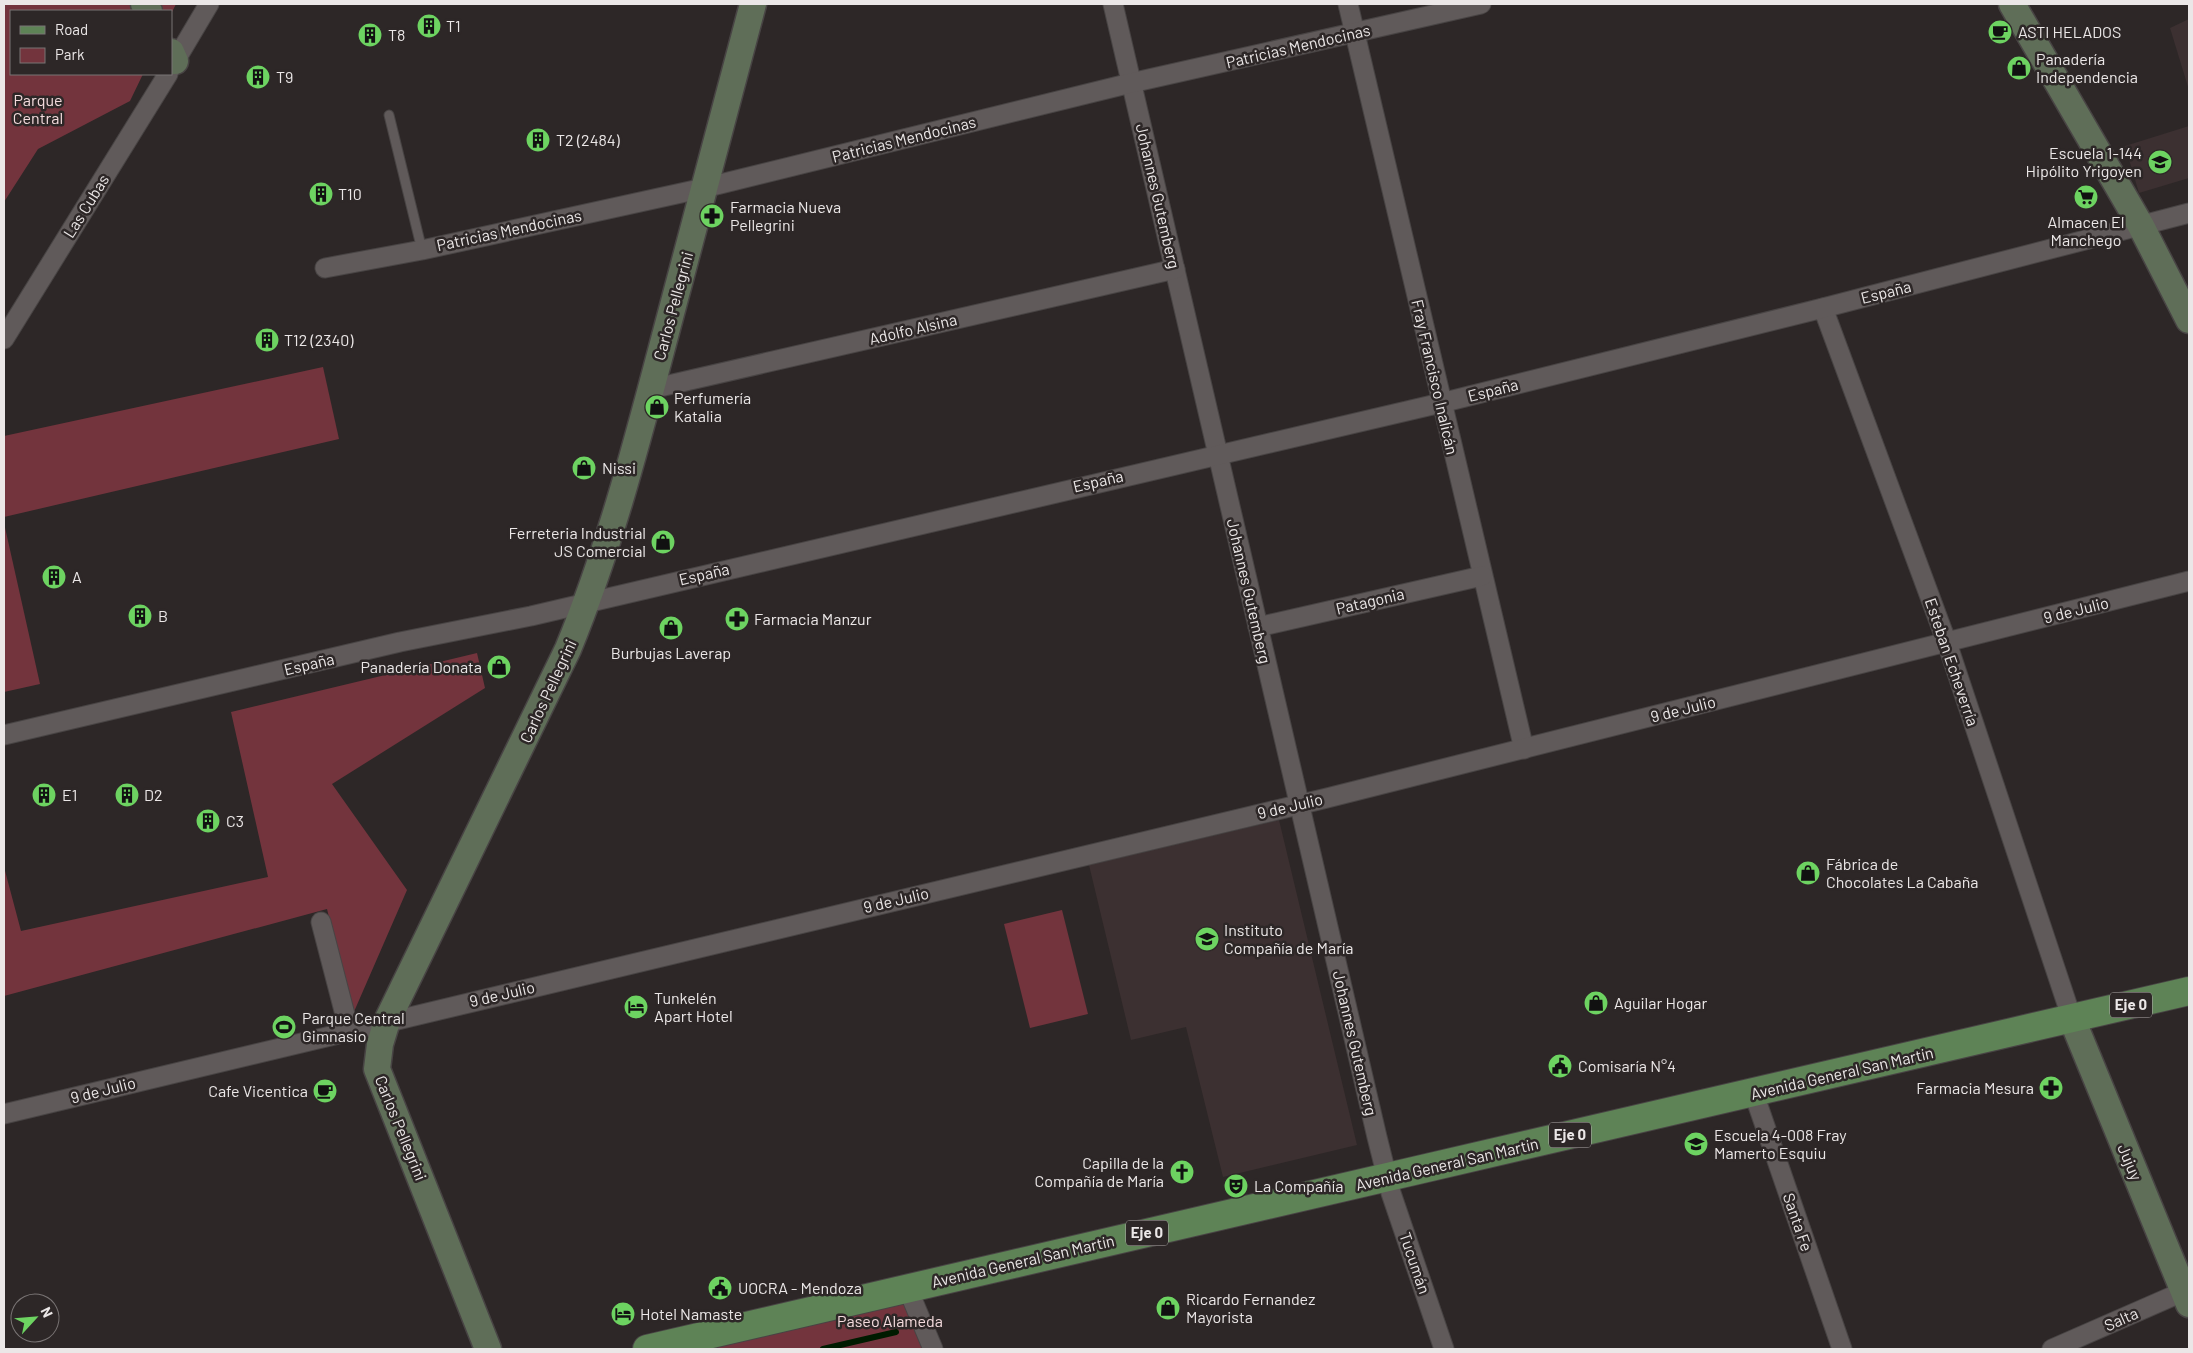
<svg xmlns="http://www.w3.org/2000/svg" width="2193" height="1353" font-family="Barlow,sans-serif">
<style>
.built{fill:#3c3031}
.green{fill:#73343d}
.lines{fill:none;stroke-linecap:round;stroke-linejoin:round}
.stream{stroke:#001b00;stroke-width:6}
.lane-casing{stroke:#484444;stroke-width:11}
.street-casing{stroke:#484444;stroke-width:21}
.secondary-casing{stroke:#484444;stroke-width:29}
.primary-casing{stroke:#484444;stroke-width:30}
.lane{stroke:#605a5a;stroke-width:9}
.street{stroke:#605a5a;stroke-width:19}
.secondary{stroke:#5f6e58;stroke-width:26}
.primary{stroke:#5e8356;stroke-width:28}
.labels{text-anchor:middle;stroke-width:5;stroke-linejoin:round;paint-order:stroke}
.shield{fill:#2d2727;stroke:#b2adad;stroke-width:1}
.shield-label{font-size:15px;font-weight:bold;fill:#ebe7e7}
.poi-label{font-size:16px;fill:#ebe7e7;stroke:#2d2727;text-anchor:start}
.street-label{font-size:16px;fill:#ebe7e7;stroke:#2d2727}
.park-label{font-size:16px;fill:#f4dbdd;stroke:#2d2727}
</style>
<rect width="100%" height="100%" fill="#2d2727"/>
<!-- built -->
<g class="built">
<path d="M 2189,19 L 2189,90 L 2170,28 Z"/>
<path d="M 2189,126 L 2189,178 L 2139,193 L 2125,146 Z"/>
<path d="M 1279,820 L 1357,1145 L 1223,1177 L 1186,1027 L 1131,1040 L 1089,865 Z"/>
</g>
<!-- green -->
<g class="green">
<path d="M 4,4 L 176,4 L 171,14 L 171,11 L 11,11 L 11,74 L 143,74 L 130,101 L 38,149 L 4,202 Z"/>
<path d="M 323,367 L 339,439 L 4,517 L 4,436 Z"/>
<path d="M 4,523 L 40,684 L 4,692 Z"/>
<path d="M 477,653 L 485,688 L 332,784 L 407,890 L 353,1014 L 327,909 L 4,996 L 4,867 L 21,931 L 268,877 L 231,712 Z"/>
<path d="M 1062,910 L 1088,1014 L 1030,1028 L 1004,924 Z"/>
<path d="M 907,1287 L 933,1349 L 647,1349 Z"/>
</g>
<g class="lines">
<!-- stream -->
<path class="stream" d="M 823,1349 L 896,1332"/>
<defs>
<path id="lane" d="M 389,115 L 422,250"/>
<g id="street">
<path d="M 1113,4 L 1377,1137 L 1391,1193 L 1444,1349"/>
<path d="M 1348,4 L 1524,749"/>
<path d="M 171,68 L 209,4"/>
<path d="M 325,268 L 422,250 L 704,188 L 1131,83 L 1481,4"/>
<path d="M 1823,308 L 1947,643 L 2072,1019"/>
<path d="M 4,339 L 168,74"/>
<path d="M 651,389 L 1175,269"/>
<path d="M 1258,627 L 1482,576"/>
<path d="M 4,735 L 400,642 L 531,616 L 1441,403 L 1823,308 L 2189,213"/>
<path d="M 321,922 L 349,1030"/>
<path d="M 1754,1094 L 1842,1349"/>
<path d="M 4,1114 L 1327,798 L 2189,581"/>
<path d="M 907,1287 L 933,1349"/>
<path d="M 2052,1349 L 2189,1289"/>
</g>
<g id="secondary">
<path d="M 144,4 L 149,11"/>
<path d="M 2012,4 L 2141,226 L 2189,320"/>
<path d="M 171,52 L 175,61"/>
<path d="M 2072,1019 L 2189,1304"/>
<path d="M 488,1349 L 377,1069 L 380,1044 L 387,1021 L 568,649 C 610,547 637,442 665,336 C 694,225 723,114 753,4"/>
</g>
<path id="primary" d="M 647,1349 C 1160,1227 1676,1113 2189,991"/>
</defs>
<!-- lane casing -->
<use href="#lane" class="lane-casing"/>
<!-- street casing -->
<use href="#street" class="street-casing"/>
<!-- secondary casing -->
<use href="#secondary" class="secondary-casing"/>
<!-- primary casing -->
<use href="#primary" class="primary-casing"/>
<!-- lane -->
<use href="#lane" class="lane"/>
<!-- street -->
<use href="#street" class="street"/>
<!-- secondary -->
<use href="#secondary" class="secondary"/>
<!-- primary -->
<use href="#primary" class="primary"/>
</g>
<!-- icons -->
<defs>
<symbol id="building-disc" viewBox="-11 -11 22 22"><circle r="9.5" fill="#6dd361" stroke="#2d2727"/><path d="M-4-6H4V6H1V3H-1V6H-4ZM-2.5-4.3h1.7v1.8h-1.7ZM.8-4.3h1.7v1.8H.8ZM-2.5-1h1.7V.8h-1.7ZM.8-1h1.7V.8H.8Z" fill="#111"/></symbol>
<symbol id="cafe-disc" viewBox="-11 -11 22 22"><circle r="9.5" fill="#6dd361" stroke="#2d2727"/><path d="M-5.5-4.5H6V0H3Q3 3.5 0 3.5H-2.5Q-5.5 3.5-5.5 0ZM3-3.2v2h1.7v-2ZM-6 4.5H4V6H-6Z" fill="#111"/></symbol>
<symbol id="shop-disc" viewBox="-11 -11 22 22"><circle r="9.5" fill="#6dd361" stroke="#2d2727"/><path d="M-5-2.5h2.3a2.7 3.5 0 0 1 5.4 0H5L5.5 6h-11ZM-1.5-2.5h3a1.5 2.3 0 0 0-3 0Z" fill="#111"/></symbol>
<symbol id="school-disc" viewBox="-11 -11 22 22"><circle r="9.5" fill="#6dd361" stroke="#2d2727"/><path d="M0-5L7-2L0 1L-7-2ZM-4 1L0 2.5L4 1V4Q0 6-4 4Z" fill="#111"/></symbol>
<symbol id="supermarket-disc" viewBox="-11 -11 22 22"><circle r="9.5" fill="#6dd361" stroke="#2d2727"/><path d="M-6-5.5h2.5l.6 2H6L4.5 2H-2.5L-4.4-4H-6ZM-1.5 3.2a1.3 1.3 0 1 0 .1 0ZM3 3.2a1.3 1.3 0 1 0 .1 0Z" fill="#111"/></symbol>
<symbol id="pharmacy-disc" viewBox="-11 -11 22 22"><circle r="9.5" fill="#6dd361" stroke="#2d2727"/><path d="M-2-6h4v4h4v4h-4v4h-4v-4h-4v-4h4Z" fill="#111"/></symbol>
<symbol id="hotel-disc" viewBox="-11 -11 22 22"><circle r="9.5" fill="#6dd361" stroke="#2d2727"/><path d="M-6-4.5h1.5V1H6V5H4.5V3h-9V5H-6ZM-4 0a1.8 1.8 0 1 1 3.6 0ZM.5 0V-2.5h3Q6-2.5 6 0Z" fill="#111"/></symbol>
<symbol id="stadium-disc" viewBox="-11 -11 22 22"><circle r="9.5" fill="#6dd361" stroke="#2d2727"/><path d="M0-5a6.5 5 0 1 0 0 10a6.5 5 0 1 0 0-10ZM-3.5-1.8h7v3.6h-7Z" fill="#111"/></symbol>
<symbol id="civic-disc" viewBox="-11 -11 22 22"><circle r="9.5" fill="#6dd361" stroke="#2d2727"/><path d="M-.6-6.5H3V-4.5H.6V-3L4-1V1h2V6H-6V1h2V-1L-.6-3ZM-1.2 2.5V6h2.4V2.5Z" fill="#111"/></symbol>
<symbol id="church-disc" viewBox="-11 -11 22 22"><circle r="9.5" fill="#6dd361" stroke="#2d2727"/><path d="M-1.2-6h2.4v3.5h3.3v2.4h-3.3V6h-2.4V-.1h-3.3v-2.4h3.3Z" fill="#111"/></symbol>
<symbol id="theatre-disc" viewBox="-11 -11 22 22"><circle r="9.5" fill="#6dd361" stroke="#2d2727"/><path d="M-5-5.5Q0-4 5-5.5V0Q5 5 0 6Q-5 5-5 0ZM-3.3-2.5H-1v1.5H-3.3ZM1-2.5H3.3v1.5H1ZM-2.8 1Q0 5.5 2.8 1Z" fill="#111"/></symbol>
</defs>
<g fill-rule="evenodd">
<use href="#building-disc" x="415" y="12" width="28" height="28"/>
<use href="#cafe-disc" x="1986" y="18" width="28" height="28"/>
<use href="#building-disc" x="356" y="21" width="28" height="28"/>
<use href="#shop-disc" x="2005" y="54" width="28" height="28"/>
<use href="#building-disc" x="244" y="63" width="28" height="28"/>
<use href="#building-disc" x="524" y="126" width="28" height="28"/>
<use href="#school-disc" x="2146" y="148" width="28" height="28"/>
<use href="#building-disc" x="307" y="180" width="28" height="28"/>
<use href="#supermarket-disc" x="2072" y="183" width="28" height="28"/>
<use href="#pharmacy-disc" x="698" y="202" width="28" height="28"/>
<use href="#building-disc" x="253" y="326" width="28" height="28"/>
<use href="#shop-disc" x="643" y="393" width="28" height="28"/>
<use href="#shop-disc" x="570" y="454" width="28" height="28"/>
<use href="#shop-disc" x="649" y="528" width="28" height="28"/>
<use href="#building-disc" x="40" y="563" width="28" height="28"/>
<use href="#building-disc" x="126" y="602" width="28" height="28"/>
<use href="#pharmacy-disc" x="723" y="605" width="28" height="28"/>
<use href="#shop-disc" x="657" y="614" width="28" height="28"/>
<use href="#shop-disc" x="485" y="653" width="28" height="28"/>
<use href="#building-disc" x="30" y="781" width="28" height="28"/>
<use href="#building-disc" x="113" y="781" width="28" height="28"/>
<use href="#building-disc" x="194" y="807" width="28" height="28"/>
<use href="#shop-disc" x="1794" y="859" width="28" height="28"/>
<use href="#school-disc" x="1193" y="925" width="28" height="28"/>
<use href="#shop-disc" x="1582" y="989" width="28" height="28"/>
<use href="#hotel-disc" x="622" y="993" width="28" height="28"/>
<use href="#stadium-disc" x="270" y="1013" width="28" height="28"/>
<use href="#civic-disc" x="1546" y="1052" width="28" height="28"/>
<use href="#pharmacy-disc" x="2037" y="1074" width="28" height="28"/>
<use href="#cafe-disc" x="311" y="1077" width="28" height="28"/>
<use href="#school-disc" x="1682" y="1130" width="28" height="28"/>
<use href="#church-disc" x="1168" y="1158" width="28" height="28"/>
<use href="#theatre-disc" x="1222" y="1172" width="28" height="28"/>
<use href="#civic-disc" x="706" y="1274" width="28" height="28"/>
<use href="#shop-disc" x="1154" y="1294" width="28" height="28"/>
<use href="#hotel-disc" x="609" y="1300" width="28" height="28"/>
</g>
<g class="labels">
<!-- shield labels -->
<g class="shield">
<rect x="2110" y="992.5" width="42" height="25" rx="4"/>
<rect x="1549" y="1122.5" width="42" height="25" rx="4"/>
<rect x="1126" y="1220.5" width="42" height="25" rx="4"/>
</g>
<g class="shield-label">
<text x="2131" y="1010">Eje 0</text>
<text x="1570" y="1140">Eje 0</text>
<text x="1147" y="1238">Eje 0</text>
</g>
<!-- poi labels -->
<g class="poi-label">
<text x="446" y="32">T1</text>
<text x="2018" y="38">ASTI HELADOS</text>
<text x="388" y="41">T8</text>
<text x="2036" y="65">Panadería<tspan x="2036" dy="18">Independencia</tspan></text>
<text x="276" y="83">T9</text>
<text x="556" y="146">T2 (2484)</text>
<text x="2142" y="159" text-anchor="end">Escuela 1-144<tspan x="2142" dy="18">Hipólito Yrigoyen</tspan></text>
<text x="338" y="200">T10</text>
<text x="730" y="213">Farmacia Nueva<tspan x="730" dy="18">Pellegrini</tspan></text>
<text x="2086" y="228" text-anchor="middle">Almacen El<tspan x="2086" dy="18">Manchego</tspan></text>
<text x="284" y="346">T12 (2340)</text>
<text x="674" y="404">Perfumería<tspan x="674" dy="18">Katalia</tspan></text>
<text x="602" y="474">Nissi</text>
<text x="646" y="539" text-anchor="end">Ferreteria Industrial<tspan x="646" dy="18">JS Comercial</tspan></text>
<text x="72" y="583">A</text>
<text x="158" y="622">B</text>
<text x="754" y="625">Farmacia Manzur</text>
<text x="671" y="659" text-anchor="middle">Burbujas Laverap</text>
<text x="482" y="673" text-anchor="end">Panadería Donata</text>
<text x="62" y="801">E1</text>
<text x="144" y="801">D2</text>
<text x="226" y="827">C3</text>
<text x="1826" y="870">Fábrica de<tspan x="1826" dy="18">Chocolates La Cabaña</tspan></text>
<text x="1224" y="936">Instituto<tspan x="1224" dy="18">Compañía de María</tspan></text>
<text x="654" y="1004">Tunkelén<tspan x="654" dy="18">Apart Hotel</tspan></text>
<text x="1614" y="1009">Aguilar Hogar</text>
<text x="302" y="1024">Parque Central<tspan x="302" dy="18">Gimnasio</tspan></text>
<text x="1578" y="1072">Comisaría N°4</text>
<text x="2034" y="1094" text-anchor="end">Farmacia Mesura</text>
<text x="308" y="1097" text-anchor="end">Cafe Vicentica</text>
<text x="1714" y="1141">Escuela 4-008 Fray<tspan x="1714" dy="18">Mamerto Esquiu</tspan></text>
<text x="1164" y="1169" text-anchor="end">Capilla de la<tspan x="1164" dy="18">Compañía de María</tspan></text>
<text x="1254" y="1192">La Compañía</text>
<text x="738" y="1294">UOCRA - Mendoza</text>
<text x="1186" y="1305">Ricardo Fernandez<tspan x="1186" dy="18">Mayorista</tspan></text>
<text x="640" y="1320">Hotel Namaste</text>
</g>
<!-- street labels -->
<g class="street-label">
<text transform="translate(1298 46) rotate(-13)" y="6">Patricias Mendocinas</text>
<text transform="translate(904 139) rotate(-14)" y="6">Patricias Mendocinas</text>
<text transform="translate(1158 196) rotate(77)" y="6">Johannes Gutemberg</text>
<text transform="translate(86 206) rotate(-58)" y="6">Las Cubas</text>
<text transform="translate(509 230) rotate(-12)" y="6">Patricias Mendocinas</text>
<text transform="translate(1886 292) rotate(-14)" y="6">España</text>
<text transform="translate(673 306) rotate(-75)" y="6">Carlos Pellegrini</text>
<text transform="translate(913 329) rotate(-13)" y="6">Adolfo Alsina</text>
<text transform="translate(1435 377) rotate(77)" y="6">Fray Francisco Inalicán</text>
<text transform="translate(1493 390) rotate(-14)" y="6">España</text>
<text transform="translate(1098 481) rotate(-13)" y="6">España</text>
<text transform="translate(704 574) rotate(-13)" y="6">España</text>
<text transform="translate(1249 591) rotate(77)" y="6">Johannes Gutemberg</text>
<text transform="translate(1370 601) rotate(-13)" y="6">Patagonia</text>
<text transform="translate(2076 610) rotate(-14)" y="6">9 de Julio</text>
<text transform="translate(1952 662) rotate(71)" y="6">Esteban Echeverría</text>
<text transform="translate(309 664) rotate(-13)" y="6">España</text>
<text transform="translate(548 691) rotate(-65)" y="6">Carlos Pellegrini</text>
<text transform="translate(1683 709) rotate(-14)" y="6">9 de Julio</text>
<text transform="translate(1290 806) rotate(-13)" y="6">9 de Julio</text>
<text transform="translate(896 900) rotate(-13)" y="6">9 de Julio</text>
<text transform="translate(502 994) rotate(-13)" y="6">9 de Julio</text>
<text transform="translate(1355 1043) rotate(77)" y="6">Johannes Gutemberg</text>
<text transform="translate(1842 1073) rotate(-13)" y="6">Avenida General San Martín</text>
<text transform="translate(103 1090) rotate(-14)" y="6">9 de Julio</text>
<text transform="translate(401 1128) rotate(68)" y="6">Carlos Pellegrini</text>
<text transform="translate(2130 1162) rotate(67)" y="6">Jujuy</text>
<text transform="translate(1447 1164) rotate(-13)" y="6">Avenida General San Martín</text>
<text transform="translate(1798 1222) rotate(71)" y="6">Santa Fe</text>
<text transform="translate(1023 1261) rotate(-13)" y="6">Avenida General San Martín</text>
<text transform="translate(1415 1263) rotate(71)" y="6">Tucumán</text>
<text transform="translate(2121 1319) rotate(-24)" y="6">Salta</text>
</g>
<!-- park labels -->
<g class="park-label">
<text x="38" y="106">Parque<tspan x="38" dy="18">Central</tspan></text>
<text x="890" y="1327">Paseo Alameda</text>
</g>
</g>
<!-- border -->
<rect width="2193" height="1353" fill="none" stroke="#ebe7e7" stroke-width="10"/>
<!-- legend -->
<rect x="10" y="10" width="162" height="65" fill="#2d2727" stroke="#797474"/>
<rect x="20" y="26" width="25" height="8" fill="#5e8356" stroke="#797474"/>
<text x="55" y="35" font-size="15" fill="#ebe7e7">Road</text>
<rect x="20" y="48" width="25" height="15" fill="#73343d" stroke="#797474"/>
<text x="55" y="60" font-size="15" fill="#ebe7e7">Park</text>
<!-- north arrow -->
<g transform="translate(35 1318) rotate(64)"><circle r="24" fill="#2d2727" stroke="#797474"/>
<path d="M0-4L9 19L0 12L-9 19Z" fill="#6dd361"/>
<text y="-8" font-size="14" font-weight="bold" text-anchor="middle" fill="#ebe7e7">N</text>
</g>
</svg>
